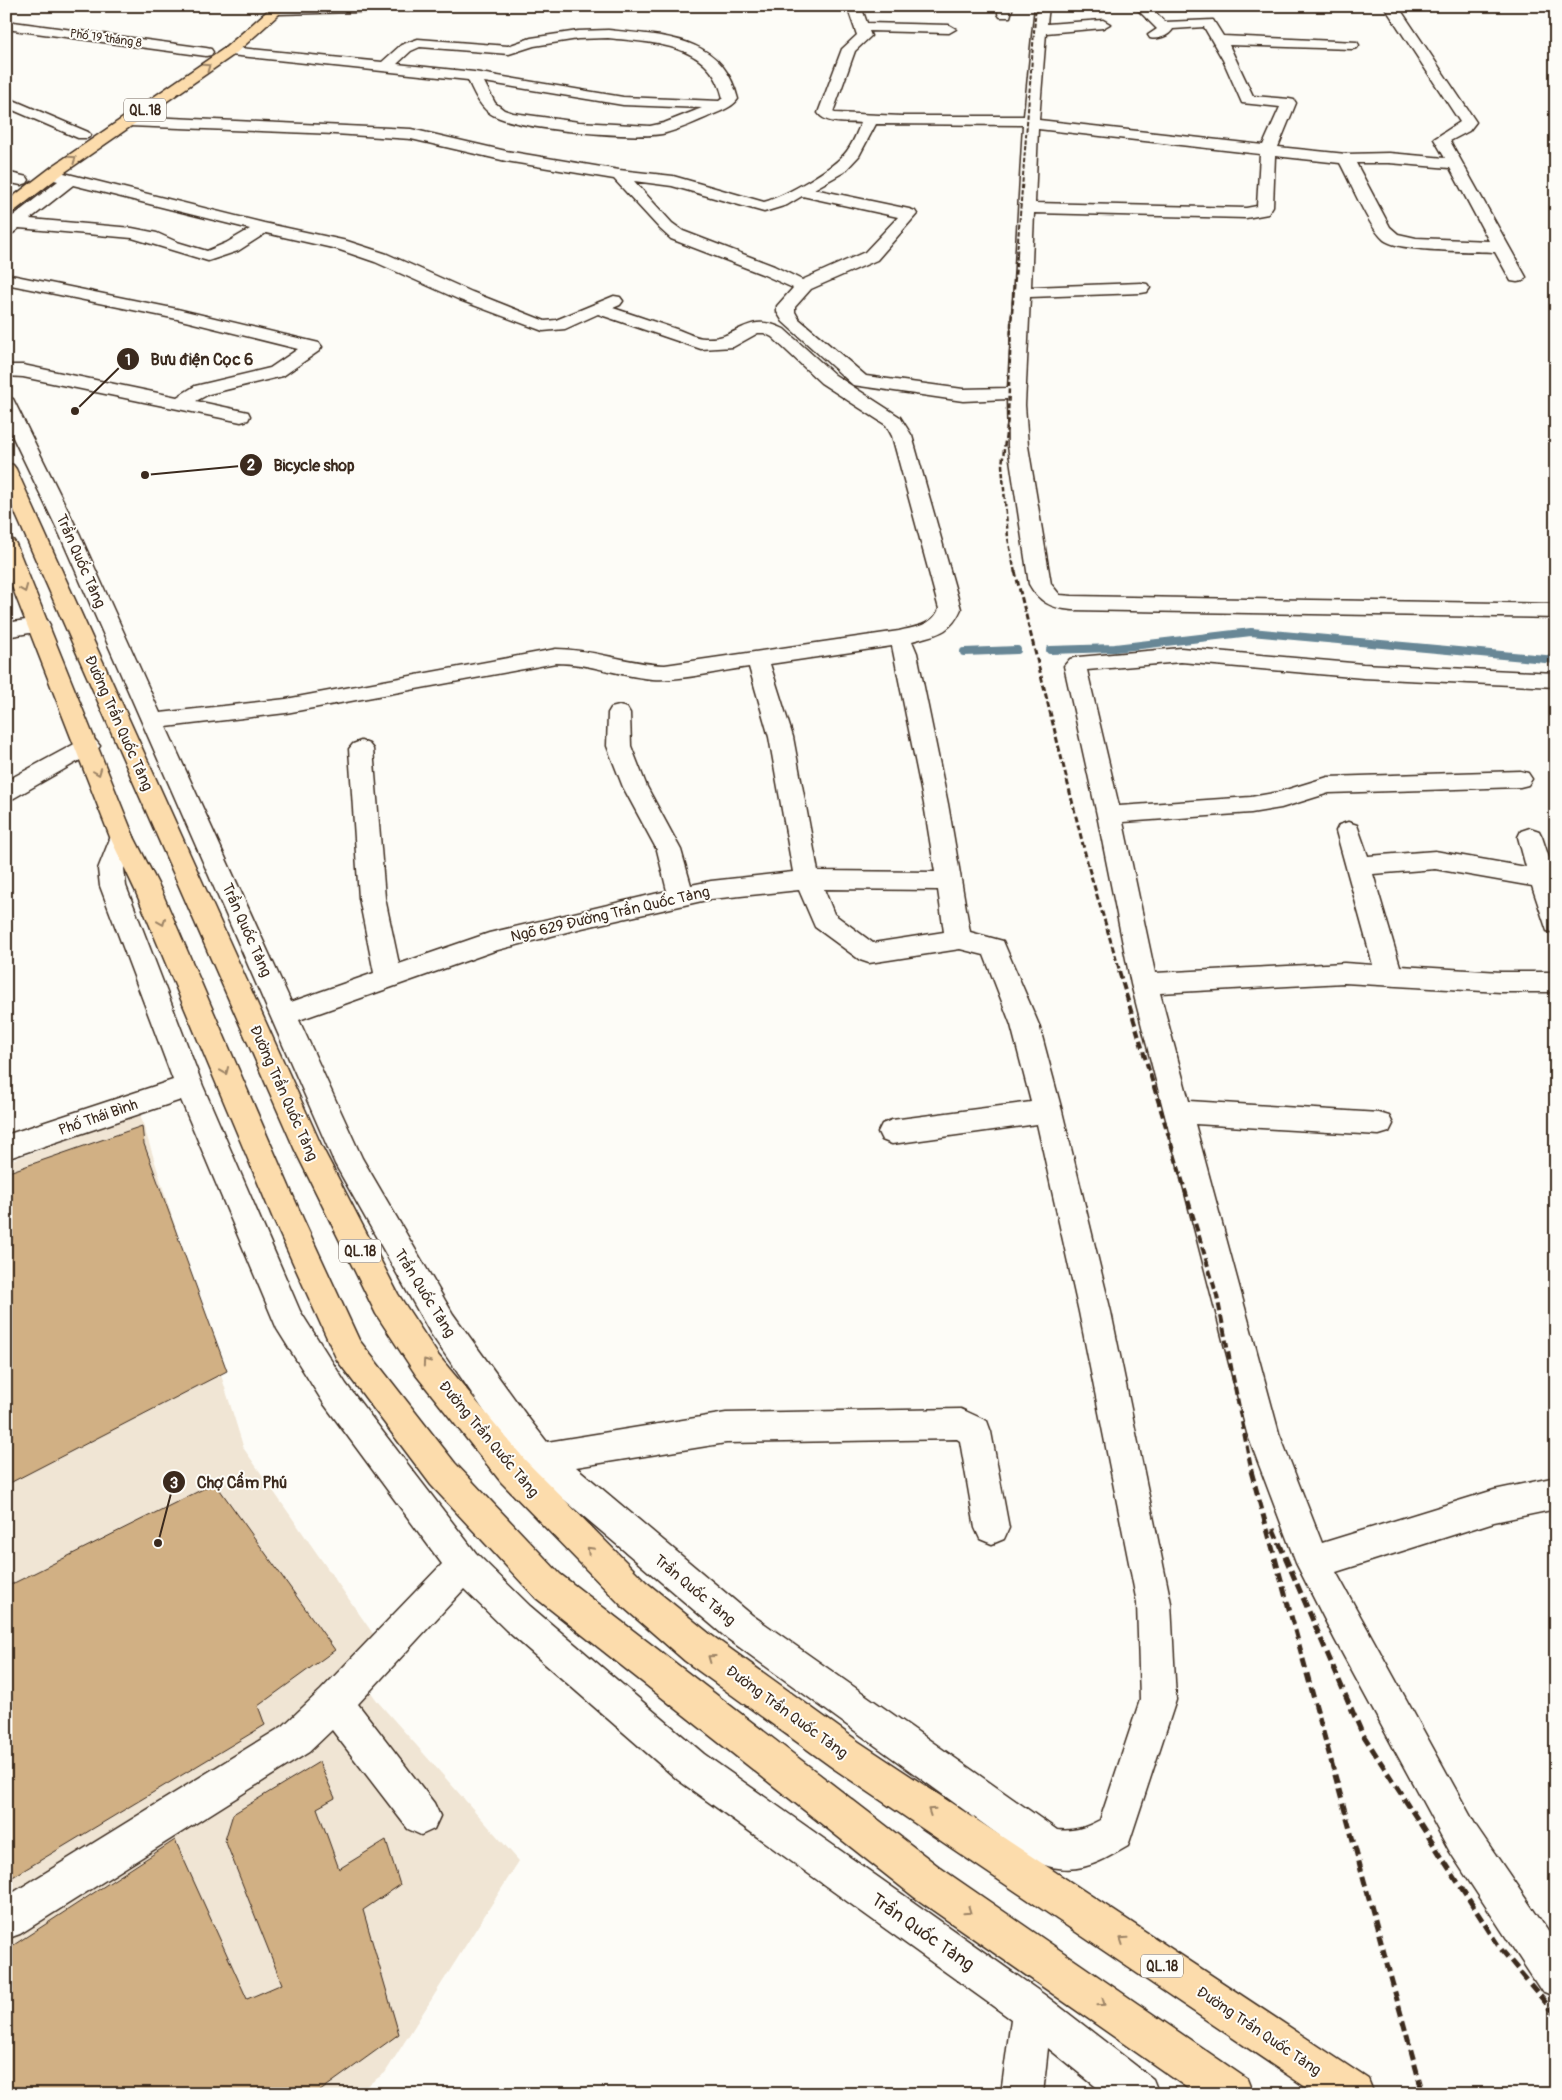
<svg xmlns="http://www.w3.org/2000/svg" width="1562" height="2100" font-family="Pangolin,sans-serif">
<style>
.built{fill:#f0e5d4}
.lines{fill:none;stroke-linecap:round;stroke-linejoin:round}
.stream{stroke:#678796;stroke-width:8}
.building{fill:#d1b084;stroke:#3b2a1e}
.minor-casing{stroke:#3b2a1e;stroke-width:3}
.highway-casing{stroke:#3b2a1e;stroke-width:3}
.minor{fill:#fdfcf7;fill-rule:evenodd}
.highway{fill:#fcdcac;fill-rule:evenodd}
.rail-far4{stroke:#3b2a1e;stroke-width:2;stroke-dasharray:4.5 2;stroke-linecap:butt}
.rail-far3{stroke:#3b2a1e;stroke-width:2.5;stroke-dasharray:5 2.5;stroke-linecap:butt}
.rail-far2{stroke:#3b2a1e;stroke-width:3;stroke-dasharray:6 3;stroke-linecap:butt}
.rail-far1{stroke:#3b2a1e;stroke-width:4;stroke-dasharray:8 4;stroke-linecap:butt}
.rail{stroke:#3b2a1e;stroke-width:5;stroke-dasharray:10 5;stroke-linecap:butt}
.oneway{stroke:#9c8365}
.labels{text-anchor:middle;stroke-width:4;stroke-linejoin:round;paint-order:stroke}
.far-street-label{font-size:12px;fill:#3b2a1e;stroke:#fdfcf7}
.shield{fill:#fdfcf7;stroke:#75695f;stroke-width:1}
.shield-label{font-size:14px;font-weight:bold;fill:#3b2a1e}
.street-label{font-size:15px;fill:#3b2a1e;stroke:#fdfcf7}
.near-street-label{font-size:18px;fill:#3b2a1e;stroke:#fdfcf7}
.leader{fill:none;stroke:#3b2a1e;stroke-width:2}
.callout-dot{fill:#3b2a1e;stroke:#fdfcf7;stroke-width:2}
.mark-label{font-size:15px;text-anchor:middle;font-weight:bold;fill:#fff}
.callout-label{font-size:16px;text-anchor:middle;font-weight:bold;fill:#3b2a1e;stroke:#fdfcf7;stroke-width:4;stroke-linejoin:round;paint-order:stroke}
</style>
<rect width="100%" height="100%" fill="#fdfcf7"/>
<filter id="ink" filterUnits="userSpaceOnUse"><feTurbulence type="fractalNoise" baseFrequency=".02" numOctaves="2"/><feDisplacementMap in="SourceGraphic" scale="10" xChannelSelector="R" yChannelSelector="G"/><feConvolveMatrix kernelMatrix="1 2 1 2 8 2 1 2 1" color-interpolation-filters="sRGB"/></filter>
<g filter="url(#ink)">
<!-- built -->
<path class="built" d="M 140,1114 L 244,1449 L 376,1638 L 352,1666 L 378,1702 L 519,1861 L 385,2073 L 355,2094 L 6,2094 L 6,1162 Z"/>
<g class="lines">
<!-- stream -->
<g class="stream">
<path d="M 1050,650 L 1115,648 L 1251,632 L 1556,660"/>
<path d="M 964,652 L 1017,650"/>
</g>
</g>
<!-- building -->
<g class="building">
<path d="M 142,1126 L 144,1144 L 227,1371 L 6,1485 L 6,1173 Z"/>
<path d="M 215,1483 L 335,1650 L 258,1706 L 265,1725 L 6,1881 L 6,1587 Z"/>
<path d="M 319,1762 L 335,1798 L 317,1808 L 339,1869 L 386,1840 L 400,1885 L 363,1910 L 399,2034 L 316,2094 L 6,2094 L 6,1950 L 175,1840 L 247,1999 L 282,1984 L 225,1840 L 233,1814 Z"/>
</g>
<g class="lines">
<defs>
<g id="minor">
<path d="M 277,6 L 444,6 L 437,10 L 278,14 L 271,10 Z"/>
<path d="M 847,6 L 861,6 L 867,23 L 949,25 L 956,29 L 949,33 L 869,31 L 871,36 L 855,51 L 833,112 L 835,113 L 902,116 L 1024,116 L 1035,6 L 1049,6 L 1047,24 L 1103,20 L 1110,24 L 1103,28 L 1046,33 L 1039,120 L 1263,145 L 1280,107 L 1242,103 L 1223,60 L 1204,27 L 1173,29 C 1169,36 1158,40 1150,38 L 1148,35 L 1157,29 L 1134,6 L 1149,6 L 1165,22 L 1213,20 L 1223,36 L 1357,42 L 1359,45 L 1357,48 L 1352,49 L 1229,45 L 1253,96 L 1289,99 L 1294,100 L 1296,103 L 1278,147 L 1346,154 L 1389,153 L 1445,158 L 1434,139 L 1460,122 L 1384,6 L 1398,6 L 1476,122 L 1469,131 L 1450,141 L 1526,277 L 1523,281 L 1517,282 L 1511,281 L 1495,252 C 1473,251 1399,252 1384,240 C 1368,226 1351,183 1340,163 L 1275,156 L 1273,206 L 1268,214 L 1246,218 L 1034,213 L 1031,287 L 1141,283 L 1147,284 L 1150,288 L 1147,292 L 1141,293 L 1030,297 L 1025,405 L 1028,446 L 1051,584 L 1060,595 L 1072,596 L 1556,604 L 1556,618 L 1072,610 C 1051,608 1039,602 1029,584 L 1008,446 L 1007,399 L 963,401 L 853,385 L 783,322 L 777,312 L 777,306 L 793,288 L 762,274 L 671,239 L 660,229 L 614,179 L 506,161 L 411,139 L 335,134 L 129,126 L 124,124 L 121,121 L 124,118 L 129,116 L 411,129 L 506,151 L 619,170 L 673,176 L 764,202 C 785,196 834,169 847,151 C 853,143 857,132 861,123 C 847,122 826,125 818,113 L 842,49 L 857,35 ZM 876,124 L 1023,125 L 1008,388 L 963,389 L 866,376 L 799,319 L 795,312 L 795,307 L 811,289 L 877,260 L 917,214 L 915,211 L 909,209 L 814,189 L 844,172 L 859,156 ZM 1038,129 L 1260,154 L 1257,206 L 1246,208 L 1035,203 ZM 1356,163 L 1389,163 L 1450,168 L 1489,241 L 1416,238 L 1398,234 L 1390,227 ZM 634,181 L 672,186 L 764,212 L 787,205 L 802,196 L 898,217 L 865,252 L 802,280 L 774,266 L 683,231 L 672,223 Z"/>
<path d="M 999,6 L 1013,6 L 1010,17 L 1000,17 L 998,14 Z"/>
<path d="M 6,21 L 206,48 L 211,49 L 213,52 L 211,55 L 206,56 L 6,29 Z"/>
<path d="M 608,30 C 662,36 723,35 738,99 C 733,107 721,111 712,115 C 696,122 679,130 662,134 C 631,139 523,130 495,116 C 481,110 474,93 468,80 L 230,55 L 225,54 L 223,51 L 225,48 L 230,47 L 382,62 L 401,45 L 418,39 L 508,46 L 531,38 L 578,31 ZM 608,38 C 654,43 711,43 723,98 L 719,101 L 623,97 L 474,72 L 397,64 L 411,51 L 420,47 L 509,54 L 534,46 L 578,39 ZM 484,82 L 623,105 L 702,108 L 664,123 L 650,126 L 579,122 L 513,113 L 504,110 L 495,103 Z"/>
<path d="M 6,97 L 88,132 L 91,135 L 88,138 L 78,138 L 6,107 Z"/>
<path d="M 52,170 L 264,223 L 347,241 L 387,254 L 472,292 L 545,321 L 556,320 L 614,296 L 620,297 L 623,301 L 620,305 L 613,308 C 635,315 657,323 679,330 C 687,333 696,338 705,338 C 740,340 745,310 784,329 L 835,375 L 900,417 L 912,436 L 961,609 C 950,634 937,634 912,641 L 917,653 L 948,804 L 970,932 L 1003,941 L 1039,1025 L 1062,1111 L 1111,1312 L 1171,1603 L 1176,1700 L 1128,1846 C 1095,1865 1074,1877 1036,1862 L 728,1639 L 528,1469 L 502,1437 L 431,1334 L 335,1164 L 60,535 L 6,423 L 6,397 L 13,399 L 15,403 L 80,535 L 160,713 L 286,699 L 556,649 C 593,649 628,664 665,665 L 899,631 C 915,627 932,626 939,609 L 892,436 L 886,425 L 821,383 L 772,337 L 764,333 L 758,333 L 733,347 L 701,349 L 598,314 L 565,329 L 543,331 L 460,300 L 375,262 L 337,249 L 266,233 L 238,251 L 208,261 L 132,238 L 19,228 L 13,233 L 6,235 L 6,222 L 8,220 L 58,181 L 46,178 L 44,175 L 46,172 ZM 73,185 L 250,229 L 226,243 L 207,251 L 177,242 L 157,233 L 132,228 L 30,219 ZM 892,646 L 924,804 L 935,872 L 818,871 L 793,737 L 770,664 ZM 556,663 C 589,663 619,676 652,679 C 682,681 718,671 749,667 L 769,737 L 793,872 L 711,881 L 691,885 L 681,850 L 647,787 L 631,746 L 630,713 L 627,708 L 619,706 L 611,708 L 608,713 L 607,746 L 623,787 L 657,850 L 667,891 L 489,933 L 399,964 L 385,898 L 373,749 L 369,744 L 361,741 L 353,744 L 349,749 L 359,898 L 374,973 L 291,1002 L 166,727 L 286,713 ZM 824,889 L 938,890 L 944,932 L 873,943 L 834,914 ZM 799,890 L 815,927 L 860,960 L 869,963 L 960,949 L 984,955 L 1011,1025 L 1031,1102 L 892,1120 L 882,1124 L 878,1132 L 882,1140 L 892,1144 L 1037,1124 L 1079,1312 L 1137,1603 L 1140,1700 L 1100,1820 C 1085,1828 1074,1832 1057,1830 L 752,1615 L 576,1467 L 726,1443 L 957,1439 L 960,1441 L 975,1528 L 980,1539 L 992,1544 L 1004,1539 L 1009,1528 L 991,1432 L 987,1421 L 961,1409 L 726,1413 L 547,1442 L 526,1415 L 453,1314 L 362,1158 L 299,1020 L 494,951 L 582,928 L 711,899 Z"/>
<path d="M 6,172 L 27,177 L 29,180 L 27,183 L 21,185 L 6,182 Z"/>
<path d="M 6,274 L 177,309 L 319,343 L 322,347 L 319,351 L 283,376 L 209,394 L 196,401 L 248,412 L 250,416 L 248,420 L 241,422 L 23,377 L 6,376 L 6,365 L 23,365 L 177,397 L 195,386 L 270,368 L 298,349 L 177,319 L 6,284 Z"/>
<path d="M 39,618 L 47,620 L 50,625 L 47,630 L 6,637 L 6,623 Z"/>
<path d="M 1181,648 L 1363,664 L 1556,673 L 1556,687 L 1363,678 L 1181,662 L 1087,670 L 1119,806 L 1251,797 L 1279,792 L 1328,777 L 1520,771 L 1528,773 L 1532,779 L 1528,785 L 1520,787 L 1329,793 L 1281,808 L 1251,813 L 1123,822 L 1155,973 L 1344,963 L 1373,965 L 1336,831 L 1339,825 L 1348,822 L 1357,825 L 1368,856 L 1435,851 L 1526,867 L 1518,837 L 1521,831 L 1530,828 L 1539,831 L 1542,837 L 1556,879 L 1556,933 L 1547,931 L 1532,886 L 1435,869 L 1373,874 L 1400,966 L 1501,972 L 1556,972 L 1556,992 L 1501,992 L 1344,983 L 1160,993 L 1189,1101 L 1379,1113 L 1389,1116 L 1393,1124 L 1389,1132 L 1379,1135 L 1195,1124 L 1279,1433 L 1322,1543 L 1494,1490 L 1556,1477 L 1556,1509 L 1494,1522 L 1336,1572 L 1476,1826 L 1556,1943 L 1556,1998 L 1542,1992 L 1450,1852 L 1335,1640 L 1296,1563 L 1247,1433 L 1131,984 L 1097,815 L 1064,666 L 1070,659 L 1078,657 Z"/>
<path d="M 88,738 L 96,741 L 100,746 L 96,751 L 14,798 L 6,800 L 6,781 L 80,741 Z"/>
<path d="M 122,828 L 131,831 L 134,837 L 124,869 L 126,886 L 203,1086 L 300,1311 L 346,1384 L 476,1553 L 530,1606 L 704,1754 L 1046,1996 L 1153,2079 L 1159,2094 L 1105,2094 L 1048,2048 L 1043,2094 L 1001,2094 L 1011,2019 L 678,1780 L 506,1630 L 464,1589 L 358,1704 L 434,1803 L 440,1816 L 434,1829 L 421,1835 L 408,1829 L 332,1730 L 309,1752 L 20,1934 L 6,1939 L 6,1897 L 283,1726 L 321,1690 L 442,1564 L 324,1404 L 277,1329 L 181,1100 L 6,1159 L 6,1135 L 173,1080 L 100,886 L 98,869 L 113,831 Z"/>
</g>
<g id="highway">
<path d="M 273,6 L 288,6 L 235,54 L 65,172 L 12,213 L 6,215 L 6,202 L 53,166 L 225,48 Z"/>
<path d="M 6,463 L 13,465 L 16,469 L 322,1147 L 398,1294 L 438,1355 L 525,1460 L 646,1582 L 711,1635 L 859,1742 L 1368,2079 L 1374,2094 L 1316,2094 L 833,1768 L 685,1661 L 622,1606 L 501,1482 L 416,1375 L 376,1314 L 294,1148 L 6,492 Z"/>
<path d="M 6,538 L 13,540 L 16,544 L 134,837 L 161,890 L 304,1221 L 359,1340 L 455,1463 L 560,1574 L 942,1869 L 1247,2079 L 1253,2094 L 1196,2094 L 914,1897 L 536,1598 L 431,1485 L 337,1360 L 274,1221 L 135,890 L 110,837 L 6,571 Z"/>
</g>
</defs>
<!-- minor casing -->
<use href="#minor" class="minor-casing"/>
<!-- highway casing -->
<use href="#highway" class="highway-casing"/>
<!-- minor -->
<use href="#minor" class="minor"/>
<!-- highway -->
<use href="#highway" class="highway"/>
<!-- rail-far4 -->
<path class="rail-far4" d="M 1017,254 L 1036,6"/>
<!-- rail-far3 -->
<path class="rail-far3" d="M 1015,573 L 1008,538 L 1002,465 L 1008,418 L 1011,324 L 1017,253"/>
<!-- rail-far2 -->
<path class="rail-far2" d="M 1015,571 L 1089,869 L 1120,972"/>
<!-- rail-far1 -->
<path class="rail-far1" d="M 1119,971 L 1217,1296 L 1252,1473"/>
<!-- rail -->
<g class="rail">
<path d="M 1251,1471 L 1423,2094"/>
<path d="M 1273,1529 L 1362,1733 L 1500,1948 L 1556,2015"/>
</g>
</g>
<!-- one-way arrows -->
<defs><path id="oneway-chevron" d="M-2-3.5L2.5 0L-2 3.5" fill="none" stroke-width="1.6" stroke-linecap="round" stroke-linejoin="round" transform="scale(1.25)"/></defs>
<g class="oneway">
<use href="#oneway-chevron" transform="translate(207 67) rotate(-35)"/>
<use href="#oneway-chevron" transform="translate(73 159) rotate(-35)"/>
<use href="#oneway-chevron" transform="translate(24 589) rotate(68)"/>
<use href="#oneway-chevron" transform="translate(98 772) rotate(69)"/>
<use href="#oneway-chevron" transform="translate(162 922) rotate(67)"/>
<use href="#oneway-chevron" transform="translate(225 1071) rotate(67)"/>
<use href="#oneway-chevron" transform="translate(426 1362) rotate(-125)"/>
<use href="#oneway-chevron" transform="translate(590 1550) rotate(-135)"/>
<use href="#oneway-chevron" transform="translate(711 1658) rotate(-144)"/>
<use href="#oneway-chevron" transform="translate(931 1811) rotate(-146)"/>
<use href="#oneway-chevron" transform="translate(968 1911) rotate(35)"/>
<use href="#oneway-chevron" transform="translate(1123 1940) rotate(-146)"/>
<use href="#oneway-chevron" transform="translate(1102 2003) rotate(35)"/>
</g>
</g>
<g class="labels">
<!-- far-street labels -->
<g class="far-street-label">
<text transform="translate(106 38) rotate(8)" y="4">Phố 19 tháng 8</text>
</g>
<!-- shield labels -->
<g class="shield">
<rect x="124" y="98.5" width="42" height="23" rx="4"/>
<rect x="339" y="1239.5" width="42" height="23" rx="4"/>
<rect x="1141" y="1954.5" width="42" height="23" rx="4"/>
</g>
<g class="shield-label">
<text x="145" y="115">QL.18</text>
<text x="360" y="1256">QL.18</text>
<text x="1162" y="1971">QL.18</text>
</g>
<!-- street labels -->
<g class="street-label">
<text transform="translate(81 561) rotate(66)" y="5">Trần Quốc Tảng</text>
<text transform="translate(119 723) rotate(66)" y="5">Đường Trần Quốc Tảng</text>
<text transform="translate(610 914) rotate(-13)" y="5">Ngõ 629 Đường Trần Quốc Tảng</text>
<text transform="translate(247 930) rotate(66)" y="5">Trần Quốc Tảng</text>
<text transform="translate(284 1093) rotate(66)" y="5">Đường Trần Quốc Tảng</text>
<text transform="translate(98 1117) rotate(-19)" y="5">Phố Thái Bình</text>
<text transform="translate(425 1293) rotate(58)" y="5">Trần Quốc Tảng</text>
<text transform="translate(489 1439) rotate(50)" y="5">Đường Trần Quốc Tảng</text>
<text transform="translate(695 1590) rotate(40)" y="5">Trần Quốc Tảng</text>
<text transform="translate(787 1712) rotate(36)" y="5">Đường Trần Quốc Tảng</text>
<text transform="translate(1259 2031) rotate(34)" y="5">Đường Trần Quốc Tảng</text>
</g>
<!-- near-street labels -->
<g class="near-street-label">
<text transform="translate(923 1932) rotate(35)" y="6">Trần Quốc Tảng</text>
</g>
</g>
<!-- callouts -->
<path class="leader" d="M75 411L128 359M145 475L251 465M158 1543L174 1482"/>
<g class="callout-dot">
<circle cx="75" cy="411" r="5"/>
<circle cx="145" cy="475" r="5"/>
<circle cx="158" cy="1543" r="5"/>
<circle cx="128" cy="359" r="12"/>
<circle cx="251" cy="465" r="12"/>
<circle cx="174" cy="1482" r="12"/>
</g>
<g class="mark-label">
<text x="128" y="365">1</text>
<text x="251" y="470">2</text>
<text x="174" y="1488">3</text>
</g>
<g class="callout-label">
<text x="202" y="365">Bưu điện Cọc 6</text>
<text x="314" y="471">Bicycle shop</text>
<text x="242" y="1488">Chợ Cẩm Phú</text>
</g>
<!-- margin -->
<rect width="1562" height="2100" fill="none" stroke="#fdfcf7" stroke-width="25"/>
<rect x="12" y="12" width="1537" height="2075" fill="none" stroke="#3b2a1e" stroke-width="2" filter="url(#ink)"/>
</svg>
